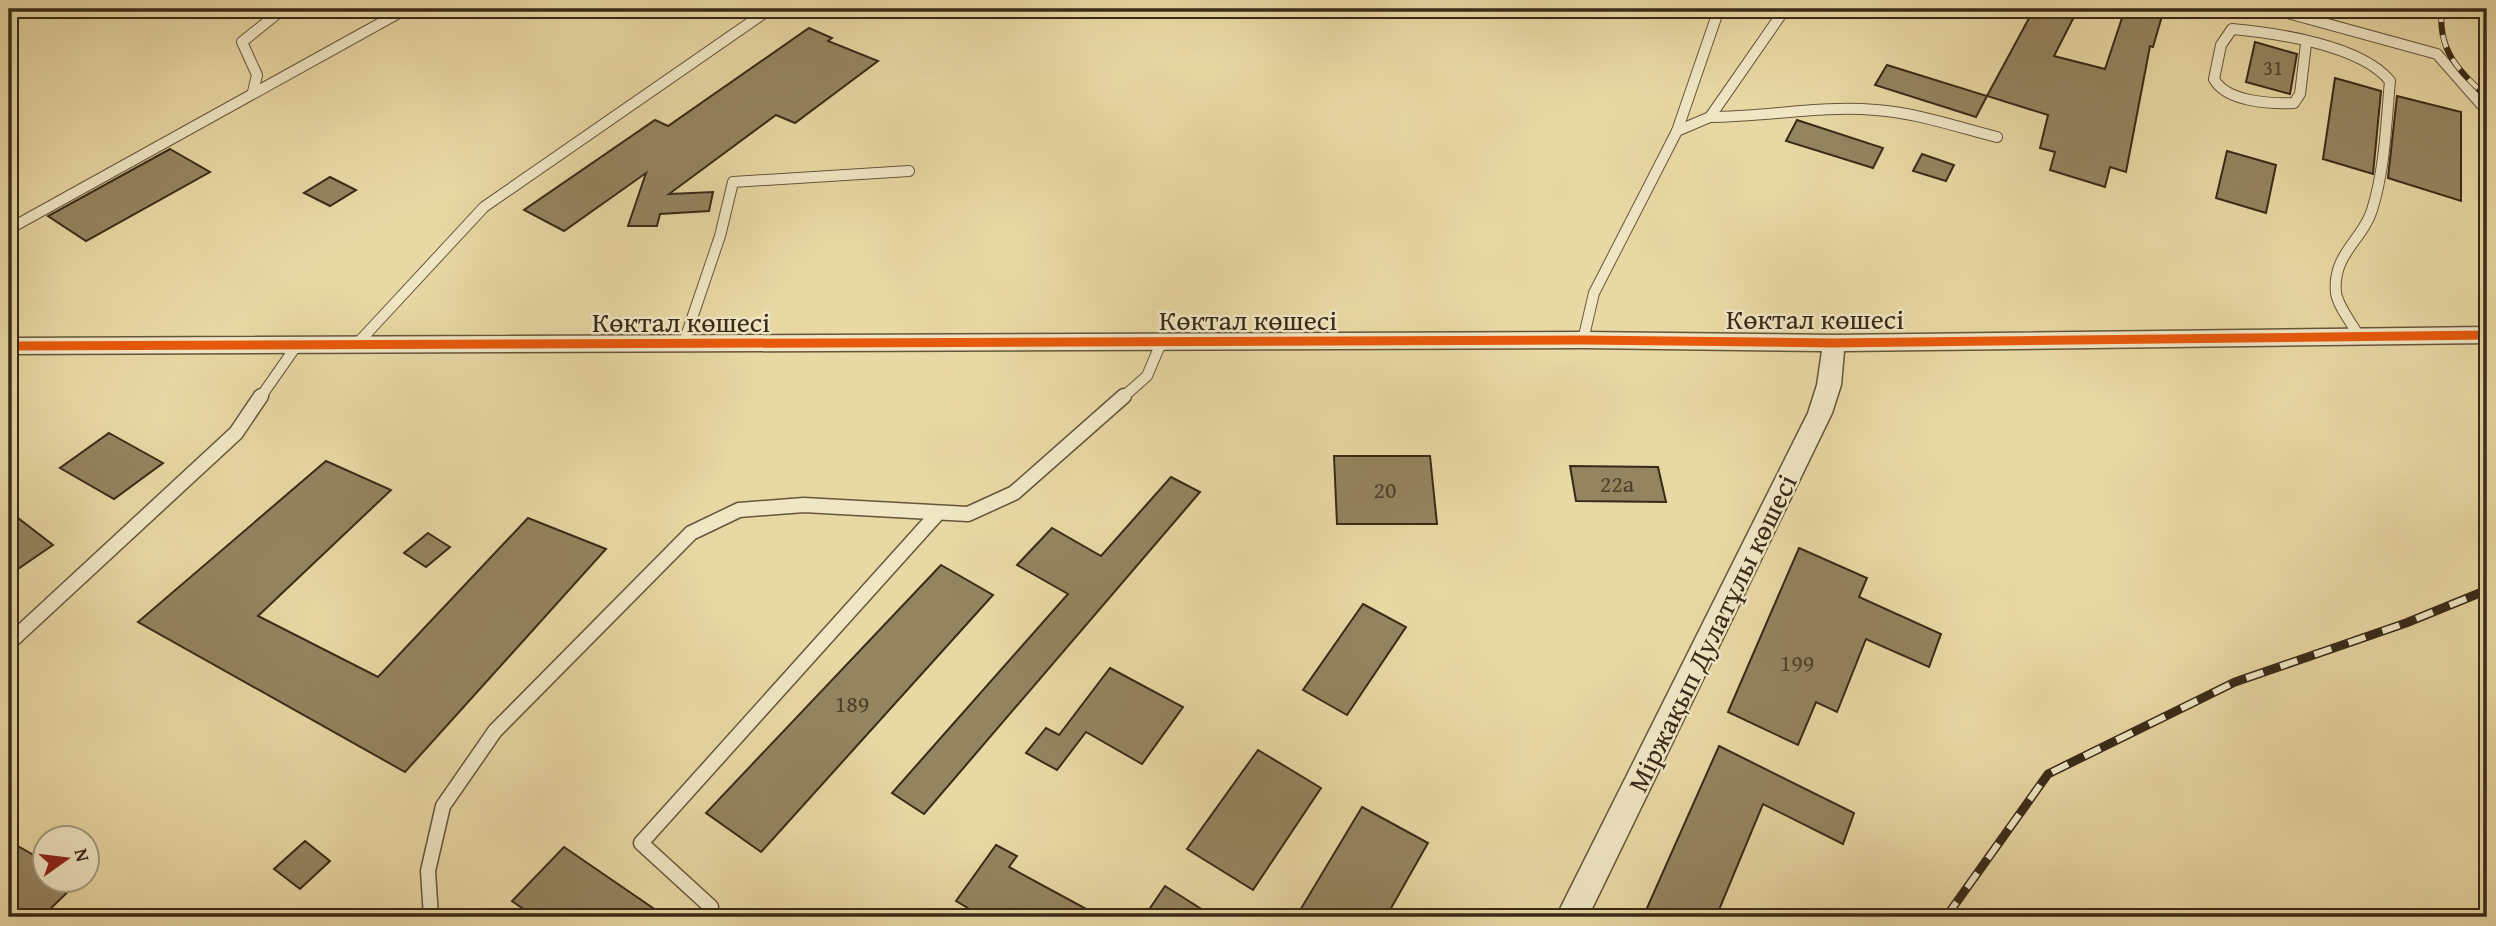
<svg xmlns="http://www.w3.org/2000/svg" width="2496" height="926" font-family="'Gentium Book Plus',serif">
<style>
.building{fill:#948460;stroke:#392a17;stroke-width:2}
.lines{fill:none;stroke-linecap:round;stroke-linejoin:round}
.lane-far1-casing{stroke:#65563a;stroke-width:12}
.lane-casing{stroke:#65563a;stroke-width:17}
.street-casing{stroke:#65563a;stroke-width:3}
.lane-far1{stroke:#f0e6c4;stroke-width:10}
.lane{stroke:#f0e6c4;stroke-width:14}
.street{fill:#f0e6c4;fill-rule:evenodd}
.rail-far1-casing{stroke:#392a17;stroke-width:6}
.rail-casing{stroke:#392a17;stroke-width:9}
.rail-far1{stroke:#f0e6c4;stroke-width:4.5;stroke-dasharray:13;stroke-linecap:butt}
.rail{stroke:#f0e6c4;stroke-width:6;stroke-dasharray:18;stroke-linecap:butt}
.cycleway-casing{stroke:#f0e6c4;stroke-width:12}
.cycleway{stroke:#e8590c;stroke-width:9}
.labels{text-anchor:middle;stroke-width:5;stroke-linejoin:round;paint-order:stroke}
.far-number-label{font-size:21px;fill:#504029}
.number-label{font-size:24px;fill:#504029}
.street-label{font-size:28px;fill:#392a17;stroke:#f0e6c4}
</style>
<rect width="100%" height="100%" fill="#e8d8a4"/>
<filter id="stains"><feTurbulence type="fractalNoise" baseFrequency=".00286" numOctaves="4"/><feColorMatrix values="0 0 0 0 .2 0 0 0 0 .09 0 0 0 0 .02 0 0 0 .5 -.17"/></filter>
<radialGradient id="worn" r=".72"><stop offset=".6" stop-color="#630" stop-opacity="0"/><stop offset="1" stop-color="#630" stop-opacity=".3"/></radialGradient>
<!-- building -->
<g class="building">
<path d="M 2034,9 L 2078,9 L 2054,56 L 2105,69 L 2125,9 L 2164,9 L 2153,47 L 2150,46 L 2126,172 L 2110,167 L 2105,187 L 2050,170 L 2055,152 L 2040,148 L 2048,115 L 1987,96 Z"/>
<path d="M 809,28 L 832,38 L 828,41 L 878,61 L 795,123 L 776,115 L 669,194 L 713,192 L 709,211 L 660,214 L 657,226 L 628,226 L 646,173 L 564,231 L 524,210 L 655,120 L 668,126 Z"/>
<path d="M 2255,42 L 2297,54 L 2290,94 L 2246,82 Z"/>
<path d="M 1887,65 L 1987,96 L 1976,117 L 1875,85 Z"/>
<path d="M 2335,78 L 2381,91 L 2373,174 L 2323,159 Z"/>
<path d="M 2397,96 L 2461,112 L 2461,201 L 2388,178 Z"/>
<path d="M 1797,120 L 1883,148 L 1873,168 L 1786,141 Z"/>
<path d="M 170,149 L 210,172 L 86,241 L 48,216 Z"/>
<path d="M 2227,151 L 2276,165 L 2266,213 L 2216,198 Z"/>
<path d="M 1922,154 L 1954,165 L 1946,181 L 1913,171 Z"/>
<path d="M 330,177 L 356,190 L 330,206 L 304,193 Z"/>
<path d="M 109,433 L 163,463 L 114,499 L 60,468 Z"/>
<path d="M 1334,456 L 1430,456 L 1437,524 L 1337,524 Z"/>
<path d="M 326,461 L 391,490 L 258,616 L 378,677 L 528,518 L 606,549 L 405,772 L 138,622 Z"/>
<path d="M 1570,466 L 1658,467 L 1666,502 L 1576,501 Z"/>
<path d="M 1171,477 L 1200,492 L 924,814 L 892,793 L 1068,594 L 1017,565 L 1052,528 L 1101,556 Z"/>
<path d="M 9,511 L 53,545 L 9,575 Z"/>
<path d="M 428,533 L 450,547 L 426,567 L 404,553 Z"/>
<path d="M 1799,548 L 1867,578 L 1859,597 L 1941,634 L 1929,667 L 1866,639 L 1837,712 L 1816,702 L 1798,745 L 1728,712 Z"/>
<path d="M 941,565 L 993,595 L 761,852 L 706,813 Z"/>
<path d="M 1363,604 L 1406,627 L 1347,715 L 1303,690 Z"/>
<path d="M 1110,668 L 1183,707 L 1142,764 L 1086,732 L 1057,770 L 1026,753 L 1046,728 L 1059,735 Z"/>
<path d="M 1719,746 L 1854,813 L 1843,844 L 1763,804 L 1716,917 L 1643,917 Z"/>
<path d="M 1258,750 L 1321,788 L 1253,890 L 1187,849 Z"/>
<path d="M 1362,807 L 1428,843 L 1386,917 L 1296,917 Z"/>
<path d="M 9,841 L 46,862 L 46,880 L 80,880 L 42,917 L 25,917 L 9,907 Z"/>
<path d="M 305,841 L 330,861 L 300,889 L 274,869 Z"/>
<path d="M 996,845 L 1017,856 L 1009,867 L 1101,917 L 983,917 L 956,901 Z"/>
<path d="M 564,847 L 666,917 L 535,917 L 512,901 Z"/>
<path d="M 1165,886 L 1214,917 L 1144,917 Z"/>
</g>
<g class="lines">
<defs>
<g id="lane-far1">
<path d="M 2273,9 L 2437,54 L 2487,111"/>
<path d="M 2306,44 L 2300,94 L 2294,103 C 2271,104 2226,102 2214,79 L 2221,45 L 2232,29 C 2276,33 2361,45 2390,81 C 2386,124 2385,169 2372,210 C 2363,240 2332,254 2336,293 C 2338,306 2352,324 2359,336"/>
<path d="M 253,92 L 257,75 L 242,42 L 283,9"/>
<path d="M 1710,117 C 1766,117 1821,105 1876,110 C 1918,113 1957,127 1997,137"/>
<path d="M 1677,131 L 1710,117 L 1785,9"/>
<path d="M 9,229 L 406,9"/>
<path d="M 1583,340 L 1594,293 L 1677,131 L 1719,9"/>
<path d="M 356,345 L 484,207 L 770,9"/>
<path d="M 683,345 L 720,236 L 733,182 L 909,171"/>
<path d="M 260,398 L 297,345"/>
<path d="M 1122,398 L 1147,376 L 1161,343"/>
</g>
<g id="lane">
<path d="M 9,643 L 236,433 L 261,396"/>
<path d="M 431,917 L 428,871 L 443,806 L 495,731 L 691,533 L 739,510 L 804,505 L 968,514 L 1014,493 L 1124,396"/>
<path d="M 703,917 L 711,907 L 641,843 L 938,513"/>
</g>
<path id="street" d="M 2487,327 L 2487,343 L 1844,351 L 1841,385 L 1832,413 L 1588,917 L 1556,917 L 1808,413 L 1817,385 L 1822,351 L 1583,348 L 9,354 L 9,338 L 1583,332 L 1834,335 Z"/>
</defs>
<!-- lane-far1 casing -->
<use href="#lane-far1" class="lane-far1-casing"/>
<!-- lane casing -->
<use href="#lane" class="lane-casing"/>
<!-- street casing -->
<use href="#street" class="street-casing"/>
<!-- lane-far1 -->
<use href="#lane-far1" class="lane-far1"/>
<!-- lane -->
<use href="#lane" class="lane"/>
<!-- street -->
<use href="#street" class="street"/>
<defs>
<path id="rail-far1" d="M 2442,9 C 2437,50 2459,71 2487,97"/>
<path id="rail" d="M 1946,917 L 2048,774 L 2235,682 L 2406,623 L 2487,590"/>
</defs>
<!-- rail-far1 casing -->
<use href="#rail-far1" class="rail-far1-casing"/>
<!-- rail casing -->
<use href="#rail" class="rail-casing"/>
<!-- rail-far1 -->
<use href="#rail-far1" class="rail-far1"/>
<!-- rail -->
<use href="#rail" class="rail"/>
<defs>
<path id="cycleway" d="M 9,346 L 1583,340 L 1834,343 L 2487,335"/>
</defs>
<!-- cycleway casing -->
<use href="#cycleway" class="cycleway-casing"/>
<!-- cycleway -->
<use href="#cycleway" class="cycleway"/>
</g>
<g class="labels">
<!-- far-number labels -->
<g class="far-number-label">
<text x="2273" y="75">31</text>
</g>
<!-- number labels -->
<g class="number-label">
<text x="1617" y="492">22а</text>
<text x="1385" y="498">20</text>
<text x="1797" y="671">199</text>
<text x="852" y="712">189</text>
</g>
<!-- street labels -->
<g class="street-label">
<text x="1815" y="329">Көктал көшесі</text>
<text x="1248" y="330">Көктал көшесі</text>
<text x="681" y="332">Көктал көшесі</text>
<text transform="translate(1712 633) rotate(-64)" y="10">Міржақып Дулатұлы көшесі</text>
</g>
</g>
<!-- margin -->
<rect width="2496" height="926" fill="none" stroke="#e8d8a4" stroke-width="35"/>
<rect x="10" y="10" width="2475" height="905" fill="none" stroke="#392a17" stroke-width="3.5"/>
<rect x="18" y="18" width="2461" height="891" fill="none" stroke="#392a17" stroke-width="2"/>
<!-- north arrow -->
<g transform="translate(66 859) rotate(76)"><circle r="33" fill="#f0e6c4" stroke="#a79b7f" stroke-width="2"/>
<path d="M0-5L12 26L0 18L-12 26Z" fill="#8f2418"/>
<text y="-10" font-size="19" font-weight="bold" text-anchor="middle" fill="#392a17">N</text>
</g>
<rect width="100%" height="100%" filter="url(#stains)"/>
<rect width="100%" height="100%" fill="url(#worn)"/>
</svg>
